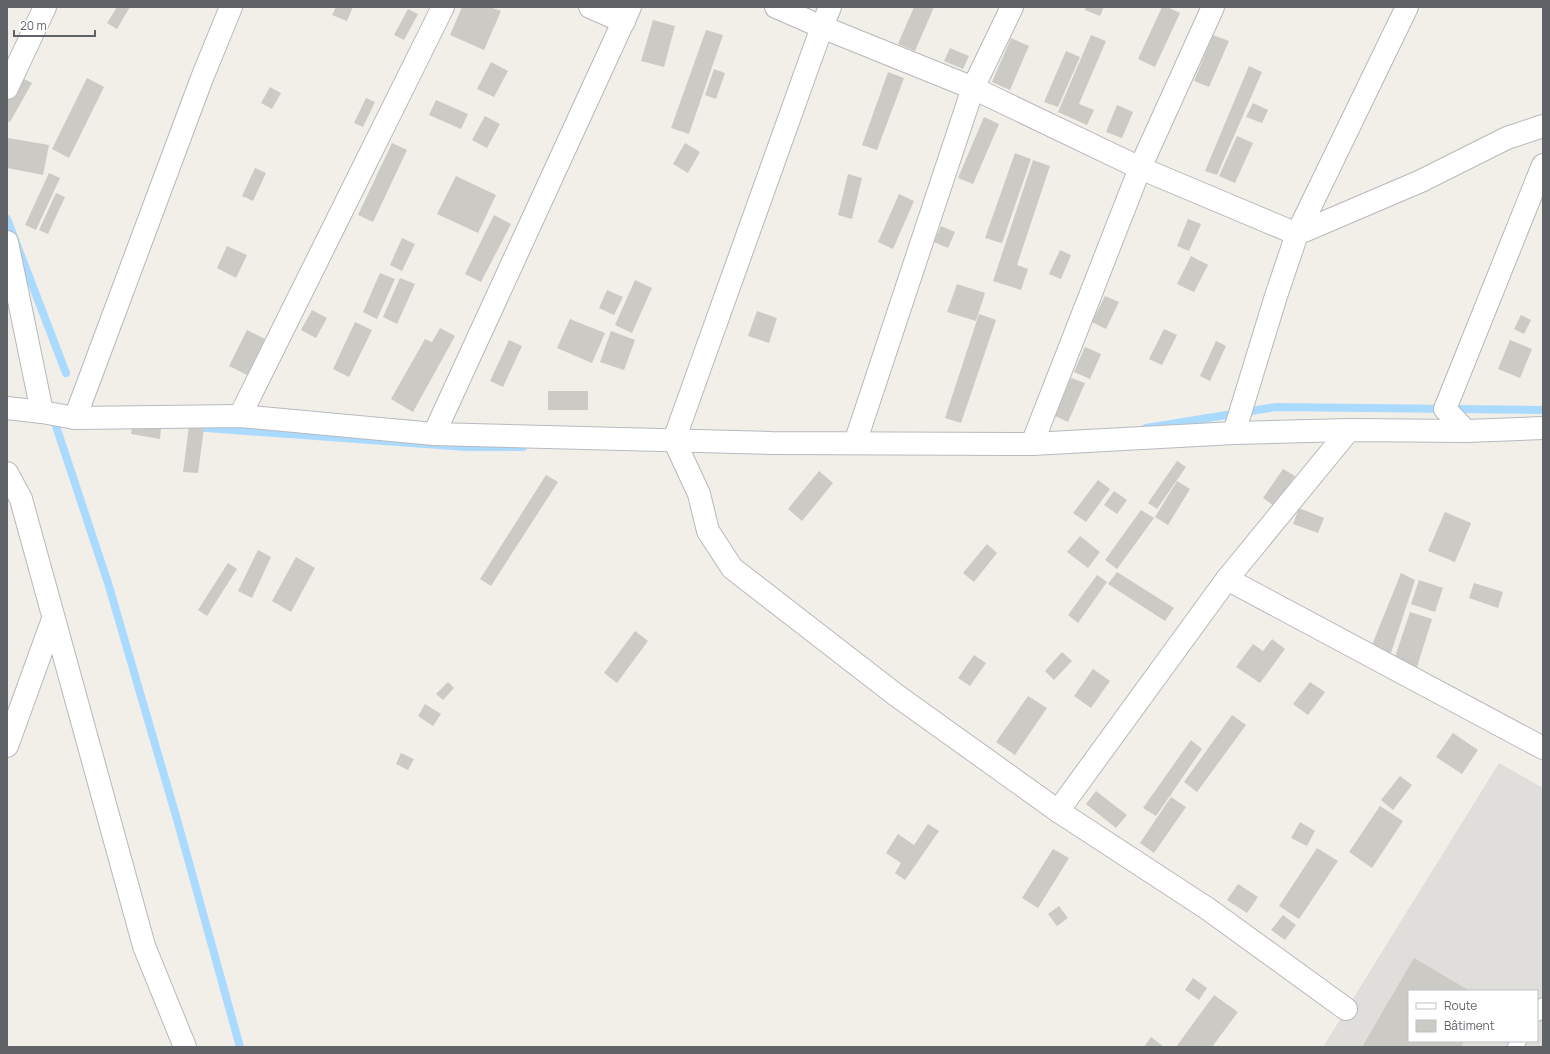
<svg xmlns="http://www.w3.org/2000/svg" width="1550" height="1054" font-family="Manrope,sans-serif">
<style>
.industrial{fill:#e0deda;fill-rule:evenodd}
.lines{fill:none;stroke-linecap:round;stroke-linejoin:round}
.stream{stroke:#aadaff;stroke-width:8}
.building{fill:#cccac5}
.lane-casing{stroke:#b5b8bc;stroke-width:16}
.street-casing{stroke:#b5b8bc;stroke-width:24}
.secondary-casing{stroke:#b6babf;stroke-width:24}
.lane{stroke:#fff;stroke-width:14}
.street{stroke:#fff;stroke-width:22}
.secondary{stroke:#fff;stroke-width:22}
</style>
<rect width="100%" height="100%" fill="#f1efe8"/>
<!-- industrial -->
<path class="industrial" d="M 1499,763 L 1543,788 L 1543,1047 L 1323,1047 ZM 1409,991 L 1537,991 L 1537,1041 L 1409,1041 Z"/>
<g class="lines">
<!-- stream -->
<g class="stream">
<path d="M 7,219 L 66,373"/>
<path d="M 53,417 L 108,583 L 178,823 L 240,1047"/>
<path d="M 193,427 L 466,447 L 523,447"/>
<path d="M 1146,428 L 1276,407 L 1543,410"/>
</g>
</g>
<!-- building -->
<g class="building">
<path d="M 117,7 L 130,7 L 117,29 L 107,23 Z"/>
<path d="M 336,7 L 353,7 L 347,21 L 332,15 Z"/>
<path d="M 462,7 L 490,7 L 501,11 L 484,50 L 450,35 Z"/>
<path d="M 914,7 L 934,7 L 915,51 L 898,44 Z"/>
<path d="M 1086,7 L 1104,7 L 1100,16 L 1085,10 Z"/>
<path d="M 1162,7 L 1167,7 L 1180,13 L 1155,67 L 1138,59 Z"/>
<path d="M 408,9 L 418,14 L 404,40 L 394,35 Z"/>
<path d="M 653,20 L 675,26 L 664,67 L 641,61 Z"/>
<path d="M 706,30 L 723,35 L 689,134 L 671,128 Z"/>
<path d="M 1091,35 L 1106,41 L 1079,104 L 1094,110 L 1087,125 L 1058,112 Z"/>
<path d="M 1213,35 L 1229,41 L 1209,87 L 1194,81 Z"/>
<path d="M 1011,38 L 1029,46 L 1010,90 L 992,82 Z"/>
<path d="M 950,48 L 969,56 L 963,69 L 944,61 Z"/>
<path d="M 1066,51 L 1080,57 L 1058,107 L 1044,102 Z"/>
<path d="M 491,62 L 508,71 L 494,97 L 477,89 Z"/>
<path d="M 1249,66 L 1262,72 L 1217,175 L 1205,171 Z"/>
<path d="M 714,69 L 725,73 L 716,99 L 705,95 Z"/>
<path d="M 888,72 L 904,78 L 877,150 L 862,145 Z"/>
<path d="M 20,77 L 32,83 L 10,122 L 7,121 L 7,100 Z"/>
<path d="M 87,78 L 104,87 L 69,158 L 52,149 Z"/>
<path d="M 270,87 L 281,93 L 272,109 L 261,103 Z"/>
<path d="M 366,98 L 375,102 L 363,127 L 354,123 Z"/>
<path d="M 436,100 L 468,114 L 461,129 L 429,115 Z"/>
<path d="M 1253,103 L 1268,110 L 1262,123 L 1246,117 Z"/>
<path d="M 1117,105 L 1133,112 L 1122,138 L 1106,132 Z"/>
<path d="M 485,116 L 500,124 L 487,148 L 472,140 Z"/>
<path d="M 984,117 L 999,124 L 973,184 L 958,178 Z"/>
<path d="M 1237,136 L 1253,143 L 1235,183 L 1219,176 Z"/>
<path d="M 8,138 L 49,145 L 43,175 L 7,168 Z"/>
<path d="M 392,143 L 407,150 L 373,222 L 358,215 Z"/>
<path d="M 685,143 L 700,152 L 688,173 L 673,164 Z"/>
<path d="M 1015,153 L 1031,159 L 1002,243 L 985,238 Z"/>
<path d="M 1033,160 L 1050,166 L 1017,265 L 1028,269 L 1021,290 L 993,281 Z"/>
<path d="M 255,168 L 266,173 L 253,201 L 242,196 Z"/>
<path d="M 49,173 L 60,178 L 36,230 L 25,225 Z"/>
<path d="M 848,174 L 862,178 L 852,219 L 838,215 Z"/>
<path d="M 456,176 L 496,195 L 478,233 L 437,214 Z"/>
<path d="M 56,193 L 65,197 L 48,234 L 39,230 Z"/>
<path d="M 899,194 L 914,201 L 893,249 L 878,242 Z"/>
<path d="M 494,215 L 511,224 L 481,282 L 465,274 Z"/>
<path d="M 1188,219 L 1201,224 L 1189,251 L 1177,246 Z"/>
<path d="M 941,226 L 955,232 L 948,248 L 934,242 Z"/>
<path d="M 402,238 L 415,244 L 402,271 L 390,265 Z"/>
<path d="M 227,246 L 247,255 L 236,278 L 217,268 Z"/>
<path d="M 1060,250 L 1071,255 L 1061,279 L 1049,274 Z"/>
<path d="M 1191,256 L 1208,265 L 1194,292 L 1177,284 Z"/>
<path d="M 380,273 L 395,279 L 377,319 L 363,312 Z"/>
<path d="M 400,278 L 415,284 L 397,324 L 383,317 Z"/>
<path d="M 635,280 L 652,288 L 632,333 L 615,325 Z"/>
<path d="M 957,284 L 985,293 L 976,321 L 947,312 Z"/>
<path d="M 607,290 L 623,297 L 614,315 L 599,308 Z"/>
<path d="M 1105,296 L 1119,302 L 1106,329 L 1092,322 Z"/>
<path d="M 312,310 L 327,318 L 316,338 L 301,330 Z"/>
<path d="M 757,311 L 777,318 L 769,343 L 748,336 Z"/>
<path d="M 979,314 L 996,320 L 961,423 L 945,418 Z"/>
<path d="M 1521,315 L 1531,320 L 1524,334 L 1514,329 Z"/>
<path d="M 570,319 L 605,333 L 592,363 L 557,348 Z"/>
<path d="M 355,322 L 372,330 L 349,377 L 333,369 Z"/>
<path d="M 440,328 L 455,336 L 413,412 L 391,399 L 425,339 L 432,342 Z"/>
<path d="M 1164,329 L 1177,335 L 1162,365 L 1149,359 Z"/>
<path d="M 247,330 L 265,339 L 247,375 L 229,366 Z"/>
<path d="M 611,331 L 635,340 L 624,370 L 600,362 Z"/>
<path d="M 509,340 L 522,346 L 503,387 L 490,381 Z"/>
<path d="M 1510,340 L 1532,349 L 1520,378 L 1498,369 Z"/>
<path d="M 1216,341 L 1226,346 L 1210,381 L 1200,376 Z"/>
<path d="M 1085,347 L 1101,354 L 1090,379 L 1074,372 Z"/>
<path d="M 1071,378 L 1085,383 L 1068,422 L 1055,416 Z"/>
<rect x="548" y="391" width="40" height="19"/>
<path d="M 133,423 L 161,428 L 160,439 L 131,434 Z"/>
<path d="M 189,426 L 204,428 L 198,473 L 183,472 Z"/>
<path d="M 1177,461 L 1186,467 L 1157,509 L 1148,503 Z"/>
<path d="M 1283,469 L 1295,476 L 1274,506 L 1263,498 Z"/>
<path d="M 819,471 L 833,483 L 802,521 L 788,509 Z"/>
<path d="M 546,475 L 558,482 L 491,586 L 480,579 Z"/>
<path d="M 1098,480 L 1110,489 L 1086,522 L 1073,513 Z"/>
<path d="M 1177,481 L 1190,489 L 1168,525 L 1155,517 Z"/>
<path d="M 1114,491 L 1127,500 L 1117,514 L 1104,505 Z"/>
<path d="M 1299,508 L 1324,518 L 1318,533 L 1293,524 Z"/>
<path d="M 1141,510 L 1154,518 L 1117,569 L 1105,560 Z"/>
<path d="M 1445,512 L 1471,523 L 1455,562 L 1428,551 Z"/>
<path d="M 1080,536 L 1100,552 L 1088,568 L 1067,552 Z"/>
<path d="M 987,544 L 997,553 L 974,582 L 963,573 Z"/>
<path d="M 258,550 L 271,557 L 252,598 L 238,591 Z"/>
<path d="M 296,557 L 315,568 L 291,612 L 272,601 Z"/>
<path d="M 228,563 L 237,569 L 207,616 L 198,610 Z"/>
<path d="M 1117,572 L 1174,608 L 1165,621 L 1108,584 Z"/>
<path d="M 1401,573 L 1415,580 L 1391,653 L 1372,645 Z"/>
<path d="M 1097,575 L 1107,582 L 1078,623 L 1068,615 Z"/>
<path d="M 1419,580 L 1443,588 L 1435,612 L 1411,604 Z"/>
<path d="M 1474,583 L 1503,592 L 1498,608 L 1469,598 Z"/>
<path d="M 1410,612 L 1432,619 L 1417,667 L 1394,660 Z"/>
<path d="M 635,631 L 648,641 L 617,683 L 604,673 Z"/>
<path d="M 1272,639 L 1285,649 L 1260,683 L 1236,667 L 1253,644 L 1263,651 Z"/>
<path d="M 1062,652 L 1072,661 L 1054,680 L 1045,671 Z"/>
<path d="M 974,655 L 986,663 L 970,686 L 958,678 Z"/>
<path d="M 1093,669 L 1110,681 L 1091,708 L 1074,696 Z"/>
<path d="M 448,682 L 454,688 L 443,700 L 436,694 Z"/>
<path d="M 1310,682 L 1325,692 L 1308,715 L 1293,704 Z"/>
<path d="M 1028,696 L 1047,708 L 1015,755 L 996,742 Z"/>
<path d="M 425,704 L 441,714 L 433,726 L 418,716 Z"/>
<path d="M 1232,715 L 1246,725 L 1197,792 L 1184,782 Z"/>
<path d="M 1453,733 L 1478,750 L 1462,774 L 1436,757 Z"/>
<path d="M 1191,740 L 1202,749 L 1156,816 L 1143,808 Z"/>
<path d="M 401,753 L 414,759 L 408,770 L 396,764 Z"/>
<path d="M 1400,776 L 1412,785 L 1393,810 L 1381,800 Z"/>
<path d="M 1096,791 L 1127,815 L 1116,828 L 1086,804 Z"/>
<path d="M 1171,797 L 1186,807 L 1154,853 L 1140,843 Z"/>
<path d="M 1380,806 L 1403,821 L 1372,868 L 1349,852 Z"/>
<path d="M 1300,822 L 1315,831 L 1307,846 L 1291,838 Z"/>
<path d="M 928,824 L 939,831 L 905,880 L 895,873 L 901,863 L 886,853 L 898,834 L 914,845 Z"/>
<path d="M 1317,848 L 1338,861 L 1299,919 L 1279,906 Z"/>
<path d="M 1053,849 L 1069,858 L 1038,908 L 1022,898 Z"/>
<path d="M 1238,884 L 1258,897 L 1247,913 L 1227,900 Z"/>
<path d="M 1059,906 L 1068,918 L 1057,926 L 1048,914 Z"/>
<path d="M 1283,915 L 1296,925 L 1285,940 L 1271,930 Z"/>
<path d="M 1414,958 L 1470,991 L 1409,991 L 1409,1041 L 1464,1041 L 1461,1047 L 1362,1047 Z"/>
<path d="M 1193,978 L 1207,988 L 1199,1000 L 1185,990 Z"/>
<path d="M 1214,995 L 1238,1012 L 1212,1047 L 1176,1047 Z"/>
<path d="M 1151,1037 L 1164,1047 L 1144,1047 Z"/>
</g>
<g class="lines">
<defs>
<g id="lane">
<path d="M 1537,1014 L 1543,1005"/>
<path d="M 1515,1047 L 1519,1041"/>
</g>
<g id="street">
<path d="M 590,7 L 624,22"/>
<path d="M 776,7 L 822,27 L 973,88 L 1140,168 L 1297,234 L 1421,181 L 1507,138 L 1543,126"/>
<path d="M 830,7 L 822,27 L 674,440 L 699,494 L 708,531 L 732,568 L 896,695 L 1058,811 L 1208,909 L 1346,1009"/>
<path d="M 7,88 L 45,7"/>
<path d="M 7,242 L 42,412"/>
<path d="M 240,416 L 443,7"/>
<path d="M 75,418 L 202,78 L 231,7"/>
<path d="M 1466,431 L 1445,409 L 1543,165"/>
<path d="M 1234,433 L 1276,296 L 1297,234 L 1407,7"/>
<path d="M 434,434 L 630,7"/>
<path d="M 855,443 L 973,88 L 1012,7"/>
<path d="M 1032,444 L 1140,168 L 1213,7"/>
<path d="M 7,473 L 21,499 L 144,946 L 185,1047"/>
<path d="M 1227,579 L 1543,748"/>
<path d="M 7,746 L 53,619"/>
<path d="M 1058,811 L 1227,579 L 1349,430"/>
</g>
<path id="secondary" d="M 7,408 L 42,412 L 75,418 L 240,416 L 434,434 L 771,443 L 1032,444 L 1234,433 L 1349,430 L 1466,431 L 1543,428"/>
</defs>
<!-- lane casing -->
<use href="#lane" class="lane-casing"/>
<!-- street casing -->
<use href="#street" class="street-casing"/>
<!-- secondary casing -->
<use href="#secondary" class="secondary-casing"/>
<!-- lane -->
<use href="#lane" class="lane"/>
<!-- street -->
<use href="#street" class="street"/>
<!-- secondary -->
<use href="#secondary" class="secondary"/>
</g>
<!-- border -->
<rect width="1550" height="1054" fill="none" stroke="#5f6368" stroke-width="16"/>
<!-- legend -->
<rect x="1408" y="990" width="130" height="52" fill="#ffffff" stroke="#bfc1c3"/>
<rect x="1416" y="1003" width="20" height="6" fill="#ffffff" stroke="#bfc1c3"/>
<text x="1444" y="1010" font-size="12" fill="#5f6368">Route</text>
<rect x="1416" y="1020" width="20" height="12" fill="#cccac5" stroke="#bfc1c3"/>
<text x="1444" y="1030" font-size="12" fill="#5f6368">Bâtiment</text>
<!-- scale -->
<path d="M14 30v6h81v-6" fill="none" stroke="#5f6368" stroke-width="2"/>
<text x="20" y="30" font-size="12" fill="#5f6368" stroke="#ffffff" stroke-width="3" paint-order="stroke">20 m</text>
</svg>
